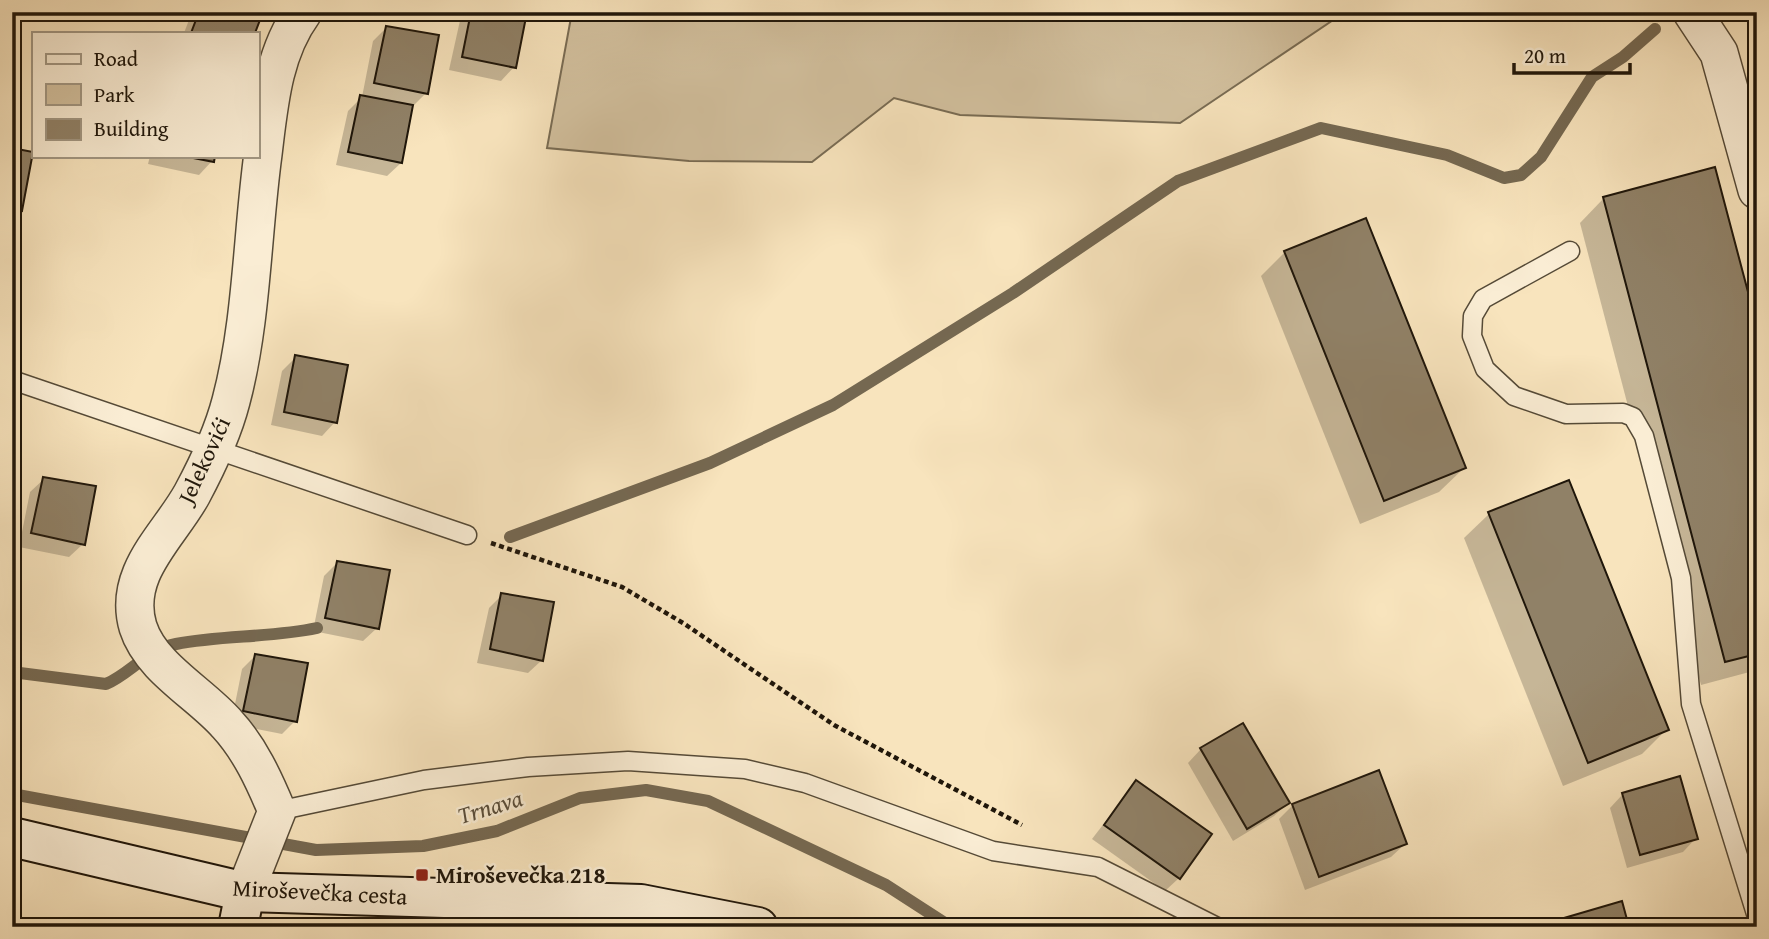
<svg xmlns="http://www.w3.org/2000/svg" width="1769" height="939" font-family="'Gentium Book Plus',serif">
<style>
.green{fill:#d3c19f;stroke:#796c54;stroke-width:2}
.shadow{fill:#0003}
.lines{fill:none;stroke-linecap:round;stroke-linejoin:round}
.stream{stroke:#756851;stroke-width:12}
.building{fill:#908167;stroke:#1f160a;stroke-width:2}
.lane-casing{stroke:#554a37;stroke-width:21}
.street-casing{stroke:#554a37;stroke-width:40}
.secondary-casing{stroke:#1f160a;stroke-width:42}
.path{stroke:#1f160a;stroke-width:4.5;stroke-dasharray:5 3.5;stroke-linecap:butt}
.lane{stroke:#faedd4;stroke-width:18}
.street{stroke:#faedd4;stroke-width:37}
.secondary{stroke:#faedd4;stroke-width:38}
.poi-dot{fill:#8f2418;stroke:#faedd4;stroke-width:2.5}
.labels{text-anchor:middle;stroke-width:5;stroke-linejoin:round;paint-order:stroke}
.street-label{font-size:23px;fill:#1f160a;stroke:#faedd4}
.poi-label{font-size:23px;font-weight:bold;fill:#1f160a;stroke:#faedd4;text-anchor:start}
.water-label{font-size:24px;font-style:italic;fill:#584c39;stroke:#faedd4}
</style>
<rect width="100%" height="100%" fill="#f8e4bd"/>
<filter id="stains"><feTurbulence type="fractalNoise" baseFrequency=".00286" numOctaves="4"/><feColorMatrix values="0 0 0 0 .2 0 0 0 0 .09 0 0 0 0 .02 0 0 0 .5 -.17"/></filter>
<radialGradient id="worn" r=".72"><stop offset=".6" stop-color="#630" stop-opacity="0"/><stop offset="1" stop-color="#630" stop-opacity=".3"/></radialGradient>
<!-- green -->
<path class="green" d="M 572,12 L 1345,12 L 1180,123 L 960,115 L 894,98 L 812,162 L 689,161 L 547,148 Z"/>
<!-- shadow -->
<g class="shadow">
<path d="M 192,12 L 262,12 L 254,33 L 184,33 Z"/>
<path d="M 465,12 L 525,12 L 514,67 L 501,81 L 449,70 L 461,16 Z"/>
<path d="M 386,28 L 426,93 L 413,106 L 401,163 L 387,176 L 336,165 L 348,111 L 362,97 L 373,41 Z"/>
<path d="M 12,150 L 21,210 L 12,218 Z"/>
<path d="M 150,156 L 214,156 L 212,161 L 199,175 L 148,164 Z"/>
<path d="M 1604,198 L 1757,333 L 1757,670 L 1701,685 L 1580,223 Z"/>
<path d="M 1285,252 L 1464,468 L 1439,492 L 1360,524 L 1261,276 Z"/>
<path d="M 296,357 L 335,422 L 322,436 L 271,425 L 282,371 Z"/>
<path d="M 44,479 L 83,544 L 69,557 L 19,547 L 30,492 Z"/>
<path d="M 1568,482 L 1667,729 L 1642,754 L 1563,786 L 1464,538 L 1489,514 Z"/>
<path d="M 337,563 L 377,628 L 363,641 L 313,631 L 324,576 Z"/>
<path d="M 502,595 L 542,660 L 528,673 L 477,663 L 489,608 Z"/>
<path d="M 255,656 L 295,721 L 282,734 L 231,724 L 242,669 Z"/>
<path d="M 1757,731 L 1757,757 L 1751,737 Z"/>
<path d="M 1201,749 L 1288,803 L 1274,816 L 1233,841 L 1188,763 Z"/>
<path d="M 1136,782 L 1179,878 L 1165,891 L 1092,839 Z"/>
<path d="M 1623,794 L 1696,838 L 1683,852 L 1627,868 L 1610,808 Z"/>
<path d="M 1293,805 L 1405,844 L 1391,857 L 1305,890 L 1279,819 Z"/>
<path d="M 1565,920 L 1628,927 L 1558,927 Z"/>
</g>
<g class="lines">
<!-- stream -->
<g class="stream">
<path d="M 510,537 L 710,463 L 833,405 L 1013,293 L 1178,181 L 1321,128 L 1447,155 L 1504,178 L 1521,175 L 1541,157 L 1592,77 L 1623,57 L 1655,29"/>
<path d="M 12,672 L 106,684 C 130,674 146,650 176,644 C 222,635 270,638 317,628"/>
<path d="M 12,794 L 316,850 L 423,846 L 497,831 L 580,798 L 646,790 L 708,801 L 886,885 L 951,927"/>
</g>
</g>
<!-- building -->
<g class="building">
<path d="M 199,12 L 263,12 L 255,33 L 191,33 Z"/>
<path d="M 471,12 L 527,12 L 516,68 L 462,57 Z"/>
<path d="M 386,26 L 439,35 L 428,94 L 374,83 Z"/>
<path d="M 360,95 L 413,105 L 402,163 L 348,152 Z"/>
<path d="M 12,148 L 33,152 L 22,211 L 12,208 Z"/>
<path d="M 183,156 L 215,156 L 214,162 Z"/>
<path d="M 1715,167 L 1757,326 L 1757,654 L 1725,662 L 1603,197 Z"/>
<path d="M 1366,218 L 1466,468 L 1384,501 L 1284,251 Z"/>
<path d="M 295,355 L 348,365 L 337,423 L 284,412 Z"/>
<path d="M 43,477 L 96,486 L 85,545 L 31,533 Z"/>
<path d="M 1569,480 L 1669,730 L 1588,763 L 1488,512 Z"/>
<path d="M 337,561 L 390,570 L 379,629 L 325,618 Z"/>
<path d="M 501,593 L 554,602 L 543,661 L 490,649 Z"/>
<path d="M 255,654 L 308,663 L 297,722 L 243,711 Z"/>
<path d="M 1243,723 L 1290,803 L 1247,829 L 1200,748 Z"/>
<path d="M 1379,770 L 1407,844 L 1319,877 L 1292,804 Z"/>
<path d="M 1680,776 L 1698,839 L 1640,855 L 1622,793 Z"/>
<path d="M 1136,780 L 1212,834 L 1180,879 L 1104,825 Z"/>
<path d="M 1622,901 L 1629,927 L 1566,927 L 1564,918 Z"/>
</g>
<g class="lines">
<defs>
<g id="lane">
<path d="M 1570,251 L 1483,299 L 1473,316 L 1472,336 L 1485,369 L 1514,396 L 1566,414 L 1623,413 L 1633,417 L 1644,436 L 1681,578 L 1691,704 L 1757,917"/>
<path d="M 12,380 L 467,535"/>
<path d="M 277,811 L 424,780 L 528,767 L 628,761 L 745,769 L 805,783 L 993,851 L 1098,867 L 1217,927"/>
</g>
<g id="street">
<path d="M 1692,12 L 1719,53 L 1757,190"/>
<path d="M 245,892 L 277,811 C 264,780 250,749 227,724 C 200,693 151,668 138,627 C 122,573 169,536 192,494 C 207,466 223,432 231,401 C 252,322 252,235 263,154 C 269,105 273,53 303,12"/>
</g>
<g id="secondary">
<path d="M 12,837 L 245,892 L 641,904 L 758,927"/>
<path d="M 238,927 L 245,892"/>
</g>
</defs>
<!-- lane casing -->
<use href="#lane" class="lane-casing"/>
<!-- street casing -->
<use href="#street" class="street-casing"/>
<!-- secondary casing -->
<use href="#secondary" class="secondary-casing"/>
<!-- path -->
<path class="path" d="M 491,543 L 622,587 L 683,623 L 834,725 L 1022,825"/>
<!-- lane -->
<use href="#lane" class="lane"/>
<!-- street -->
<use href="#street" class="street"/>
<!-- secondary -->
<use href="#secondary" class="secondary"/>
</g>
<!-- markers -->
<rect class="poi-dot" x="415" y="868" width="14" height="14" rx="3.5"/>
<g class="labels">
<!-- street labels -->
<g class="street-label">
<text transform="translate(204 460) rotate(-65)" y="8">Jelekovići</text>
<text transform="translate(320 892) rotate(3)" y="8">Miroševečka cesta</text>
</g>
<!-- poi labels -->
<g class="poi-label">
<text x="436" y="883">Miroševečka 218</text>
</g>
<!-- water labels -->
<g class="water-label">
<text transform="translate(490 807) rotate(-17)" y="8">Trnava</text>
</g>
</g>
<!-- margin -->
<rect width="1769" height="939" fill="none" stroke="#f8e4bd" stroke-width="42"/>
<rect x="14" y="14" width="1741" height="911" fill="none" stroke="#1f160a" stroke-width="3.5"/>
<rect x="21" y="21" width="1727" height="897" fill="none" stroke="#1f160a" stroke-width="2"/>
<!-- legend -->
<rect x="32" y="32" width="228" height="126" fill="#faedd4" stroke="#a29783" stroke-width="2"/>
<rect x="46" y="54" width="35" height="10" fill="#faedd4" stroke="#a29783" stroke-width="2"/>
<text x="94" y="66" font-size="21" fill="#1f160a">Road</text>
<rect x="46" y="84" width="35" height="21" fill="#d3c19f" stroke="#a29783" stroke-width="2"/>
<text x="94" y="102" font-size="21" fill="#1f160a">Park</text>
<rect x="46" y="119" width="35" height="21" fill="#908167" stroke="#a29783" stroke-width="2"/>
<text x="94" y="136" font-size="21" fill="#1f160a">Building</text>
<!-- scale -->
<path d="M1514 63v10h116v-10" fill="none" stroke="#1f160a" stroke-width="3.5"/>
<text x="1524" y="63" font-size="21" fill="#1f160a" stroke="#faedd4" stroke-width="5" paint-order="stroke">20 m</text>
<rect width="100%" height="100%" filter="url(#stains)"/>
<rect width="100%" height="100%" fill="url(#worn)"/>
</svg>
